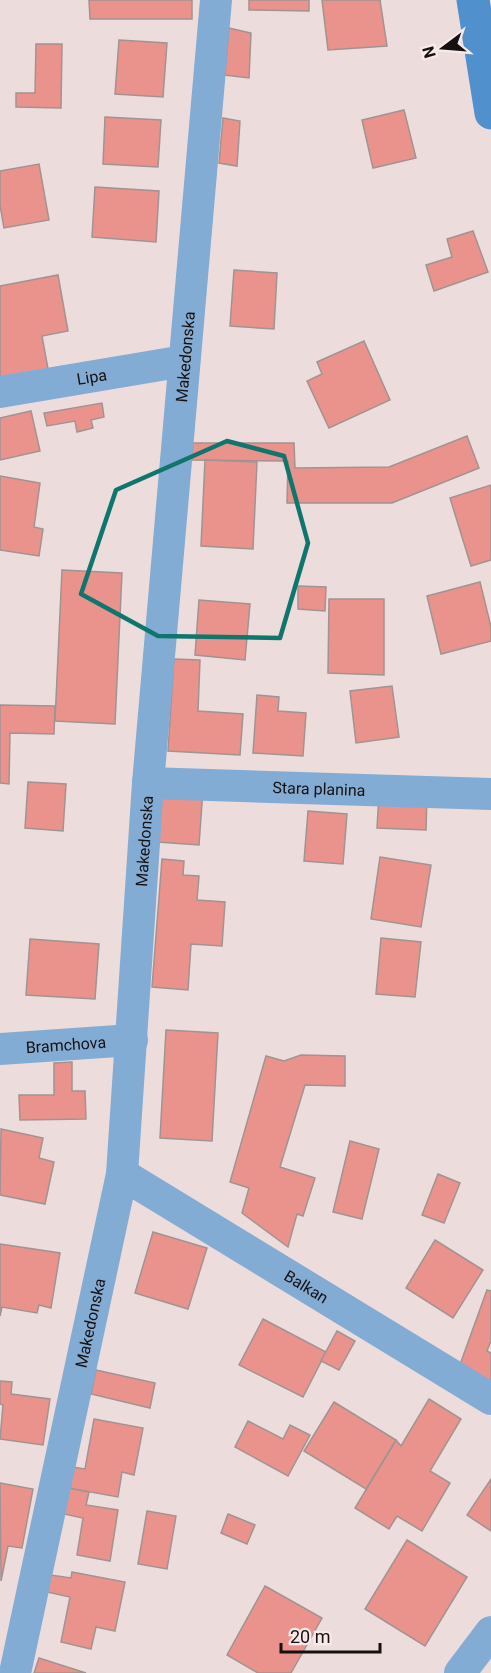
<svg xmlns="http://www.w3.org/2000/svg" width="491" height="1673" font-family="Roboto,sans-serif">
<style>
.building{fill:#ea938d;stroke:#a19392;stroke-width:1.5}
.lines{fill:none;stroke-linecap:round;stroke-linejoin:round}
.street{stroke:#83acd5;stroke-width:32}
.secondary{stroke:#5090cd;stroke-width:33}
.marked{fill:none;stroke:#0f766e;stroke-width:4.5;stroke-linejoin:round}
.labels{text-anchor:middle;stroke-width:6;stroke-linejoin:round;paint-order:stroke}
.street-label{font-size:16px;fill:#161111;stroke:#f9eae9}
</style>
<rect width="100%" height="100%" fill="#ecdddc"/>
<!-- building -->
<g class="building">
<path d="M 89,0 L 192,0 L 192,19 L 90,19 Z"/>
<path d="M 249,0 L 309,0 L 309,11 L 249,10 Z"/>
<path d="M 322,0 L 380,0 L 387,46 L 328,50 Z"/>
<path d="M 229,28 L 251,33 L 249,78 L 225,75 Z"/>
<path d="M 119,40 L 167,43 L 163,97 L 115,94 Z"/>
<path d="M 36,44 L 62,44 L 61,108 L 16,107 L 16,93 L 35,93 Z"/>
<path d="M 404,110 L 416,158 L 373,168 L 362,120 Z"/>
<path d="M 105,117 L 161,120 L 158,167 L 103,164 Z"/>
<path d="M 223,118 L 240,121 L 237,166 L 219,163 Z"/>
<path d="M 39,164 L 49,220 L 4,228 L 0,205 L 0,171 Z"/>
<path d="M 95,187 L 159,191 L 156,242 L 92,237 Z"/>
<path d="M 473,231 L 488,272 L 434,291 L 426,265 L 452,257 L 447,239 Z"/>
<path d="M 234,270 L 277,273 L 274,329 L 230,326 Z"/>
<path d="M 58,275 L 68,331 L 42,336 L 48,369 L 0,378 L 0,286 Z"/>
<path d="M 364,341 L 390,400 L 329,428 L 307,381 L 322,374 L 317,362 Z"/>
<path d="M 102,403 L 104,417 L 91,420 L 93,428 L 77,432 L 75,421 L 47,426 L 44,413 Z"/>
<path d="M 31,411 L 40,451 L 0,460 L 0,418 Z"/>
<path d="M 467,436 L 479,468 L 392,503 L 287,503 L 288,461 L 192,460 L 193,443 L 294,443 L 295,468 L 389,467 Z"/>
<path d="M 205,460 L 257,462 L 253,549 L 201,546 Z"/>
<path d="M 0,476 L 40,483 L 34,527 L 43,529 L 39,556 L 0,550 Z"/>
<path d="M 491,485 L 491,560 L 471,566 L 450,498 Z"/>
<path d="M 62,570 L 122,573 L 115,724 L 55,721 Z"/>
<path d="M 480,582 L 491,627 L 491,641 L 441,654 L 427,596 Z"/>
<path d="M 298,586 L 326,587 L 325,611 L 298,609 Z"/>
<path d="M 329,599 L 384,599 L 384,675 L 328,673 Z"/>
<path d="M 199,600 L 250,604 L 245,660 L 195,655 Z"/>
<path d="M 174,659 L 200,660 L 198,711 L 243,714 L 240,755 L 168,751 Z"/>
<path d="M 392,686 L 399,737 L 356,743 L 350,691 Z"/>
<path d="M 257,695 L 279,697 L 278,711 L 306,713 L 303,756 L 253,753 Z"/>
<path d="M 0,705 L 55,706 L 54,734 L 10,733 L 9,784 L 0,783 Z"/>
<path d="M 28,782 L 66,784 L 63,831 L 25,828 Z"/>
<path d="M 162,786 L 203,789 L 199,845 L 158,842 Z"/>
<path d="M 379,794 L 427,796 L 426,830 L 377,828 Z"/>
<path d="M 308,811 L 347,814 L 343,864 L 304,861 Z"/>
<path d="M 380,857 L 431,865 L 421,927 L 371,919 Z"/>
<path d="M 162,859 L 184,861 L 183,875 L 199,876 L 197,900 L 225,902 L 222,946 L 191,944 L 188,990 L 152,987 Z"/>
<path d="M 381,938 L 421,942 L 415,997 L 376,994 Z"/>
<path d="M 30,939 L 99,944 L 95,999 L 26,995 Z"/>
<path d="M 166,1030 L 218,1033 L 212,1141 L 160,1138 Z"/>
<path d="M 301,1055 L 345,1056 L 345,1086 L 305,1085 L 280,1167 L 315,1178 L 303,1216 L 297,1214 L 288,1247 L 242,1213 L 249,1188 L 230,1182 L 266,1056 L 284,1061 Z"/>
<path d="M 72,1062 L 72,1091 L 85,1091 L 86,1119 L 20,1120 L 19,1095 L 54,1095 L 54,1063 Z"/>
<path d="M 1,1129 L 43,1138 L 39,1158 L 54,1162 L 45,1204 L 0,1195 Z"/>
<path d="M 350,1141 L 379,1149 L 362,1219 L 333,1212 Z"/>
<path d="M 438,1174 L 460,1183 L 444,1223 L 422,1215 Z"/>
<path d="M 153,1232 L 207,1248 L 188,1309 L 135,1293 Z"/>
<path d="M 435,1240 L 483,1270 L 453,1318 L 406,1288 Z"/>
<path d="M 0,1244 L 60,1253 L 51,1308 L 39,1305 L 37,1313 L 2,1307 L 0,1316 Z"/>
<path d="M 487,1290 L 491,1291 L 491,1341 L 487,1351 L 491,1353 L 491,1382 L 458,1370 Z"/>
<path d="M 263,1319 L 326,1352 L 303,1397 L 239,1365 Z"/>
<path d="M 337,1331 L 355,1341 L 339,1370 L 321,1361 Z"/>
<path d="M 96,1370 L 155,1383 L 150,1408 L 91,1394 Z"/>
<path d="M 0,1381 L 12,1382 L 11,1394 L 50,1399 L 43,1445 L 0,1439 L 3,1405 L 0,1404 Z"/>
<path d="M 429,1399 L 461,1419 L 430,1471 L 450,1483 L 422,1531 L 397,1516 L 389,1529 L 355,1508 L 396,1440 L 401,1446 Z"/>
<path d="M 334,1402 L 396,1440 L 366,1489 L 304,1451 Z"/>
<path d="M 94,1419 L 143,1428 L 134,1475 L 122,1472 L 118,1497 L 68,1488 L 73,1467 L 85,1469 Z"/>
<path d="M 248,1421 L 283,1439 L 290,1425 L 310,1435 L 288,1476 L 235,1447 Z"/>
<path d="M 491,1479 L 491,1531 L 467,1515 Z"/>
<path d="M 0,1483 L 33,1489 L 22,1548 L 8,1546 L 1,1581 Z"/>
<path d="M 68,1488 L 89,1492 L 86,1505 L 118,1510 L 110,1561 L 77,1555 L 83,1518 L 64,1514 Z"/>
<path d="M 147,1511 L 176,1516 L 167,1569 L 138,1564 Z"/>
<path d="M 228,1514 L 255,1525 L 247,1544 L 221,1533 Z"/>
<path d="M 407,1540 L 467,1577 L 425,1646 L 365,1609 Z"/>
<path d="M 72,1572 L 125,1582 L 115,1631 L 96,1627 L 91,1649 L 61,1642 L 70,1597 L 47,1592 L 51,1575 L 71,1578 Z"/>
<path d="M 265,1586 L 322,1618 L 291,1673 L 258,1673 L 227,1655 Z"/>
<path d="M 39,1658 L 86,1673 L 34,1673 Z"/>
</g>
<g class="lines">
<!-- street -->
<g class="street">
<path id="s1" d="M 0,392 L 184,361"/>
<path id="s2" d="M 148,783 L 491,794"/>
<path id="s3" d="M 0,1049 L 132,1040"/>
<path id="s4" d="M 122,1174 L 491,1399"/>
<path id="s5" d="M 15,1673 L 122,1174 L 148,783 L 216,0"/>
<path d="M 460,1673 L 491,1632"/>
</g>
<!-- secondary -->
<path class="secondary" d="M 473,0 L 491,113"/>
</g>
<!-- marked area -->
<path class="marked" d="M 227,441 L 284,456 L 308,543 L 280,638 L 158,636 L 81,594 L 116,490 Z"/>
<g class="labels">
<!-- street labels -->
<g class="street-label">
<text dy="6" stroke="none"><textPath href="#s5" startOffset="1330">Makedonska</textPath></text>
<text dy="6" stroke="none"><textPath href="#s1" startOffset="93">Lipa</textPath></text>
<text dy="6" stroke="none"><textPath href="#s2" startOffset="171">Stara planina</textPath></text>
<text dy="6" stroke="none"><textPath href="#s5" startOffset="844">Makedonska</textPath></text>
<text dy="6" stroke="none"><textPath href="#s3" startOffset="66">Bramchova</textPath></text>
<text dy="6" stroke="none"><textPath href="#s4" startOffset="216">Balkan</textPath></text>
<text dy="6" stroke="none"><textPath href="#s5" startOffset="358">Makedonska</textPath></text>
</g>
</g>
<!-- north arrow -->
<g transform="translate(443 48) rotate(254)" stroke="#f9eae9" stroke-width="4.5" paint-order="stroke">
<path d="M0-4.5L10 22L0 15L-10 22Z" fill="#161111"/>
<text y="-9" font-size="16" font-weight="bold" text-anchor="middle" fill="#161111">N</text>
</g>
<!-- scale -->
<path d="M281 1643v9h99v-9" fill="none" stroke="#161111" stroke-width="3"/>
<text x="290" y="1643" font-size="18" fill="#161111" stroke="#f9eae9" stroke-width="4.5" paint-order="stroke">20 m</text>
</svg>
